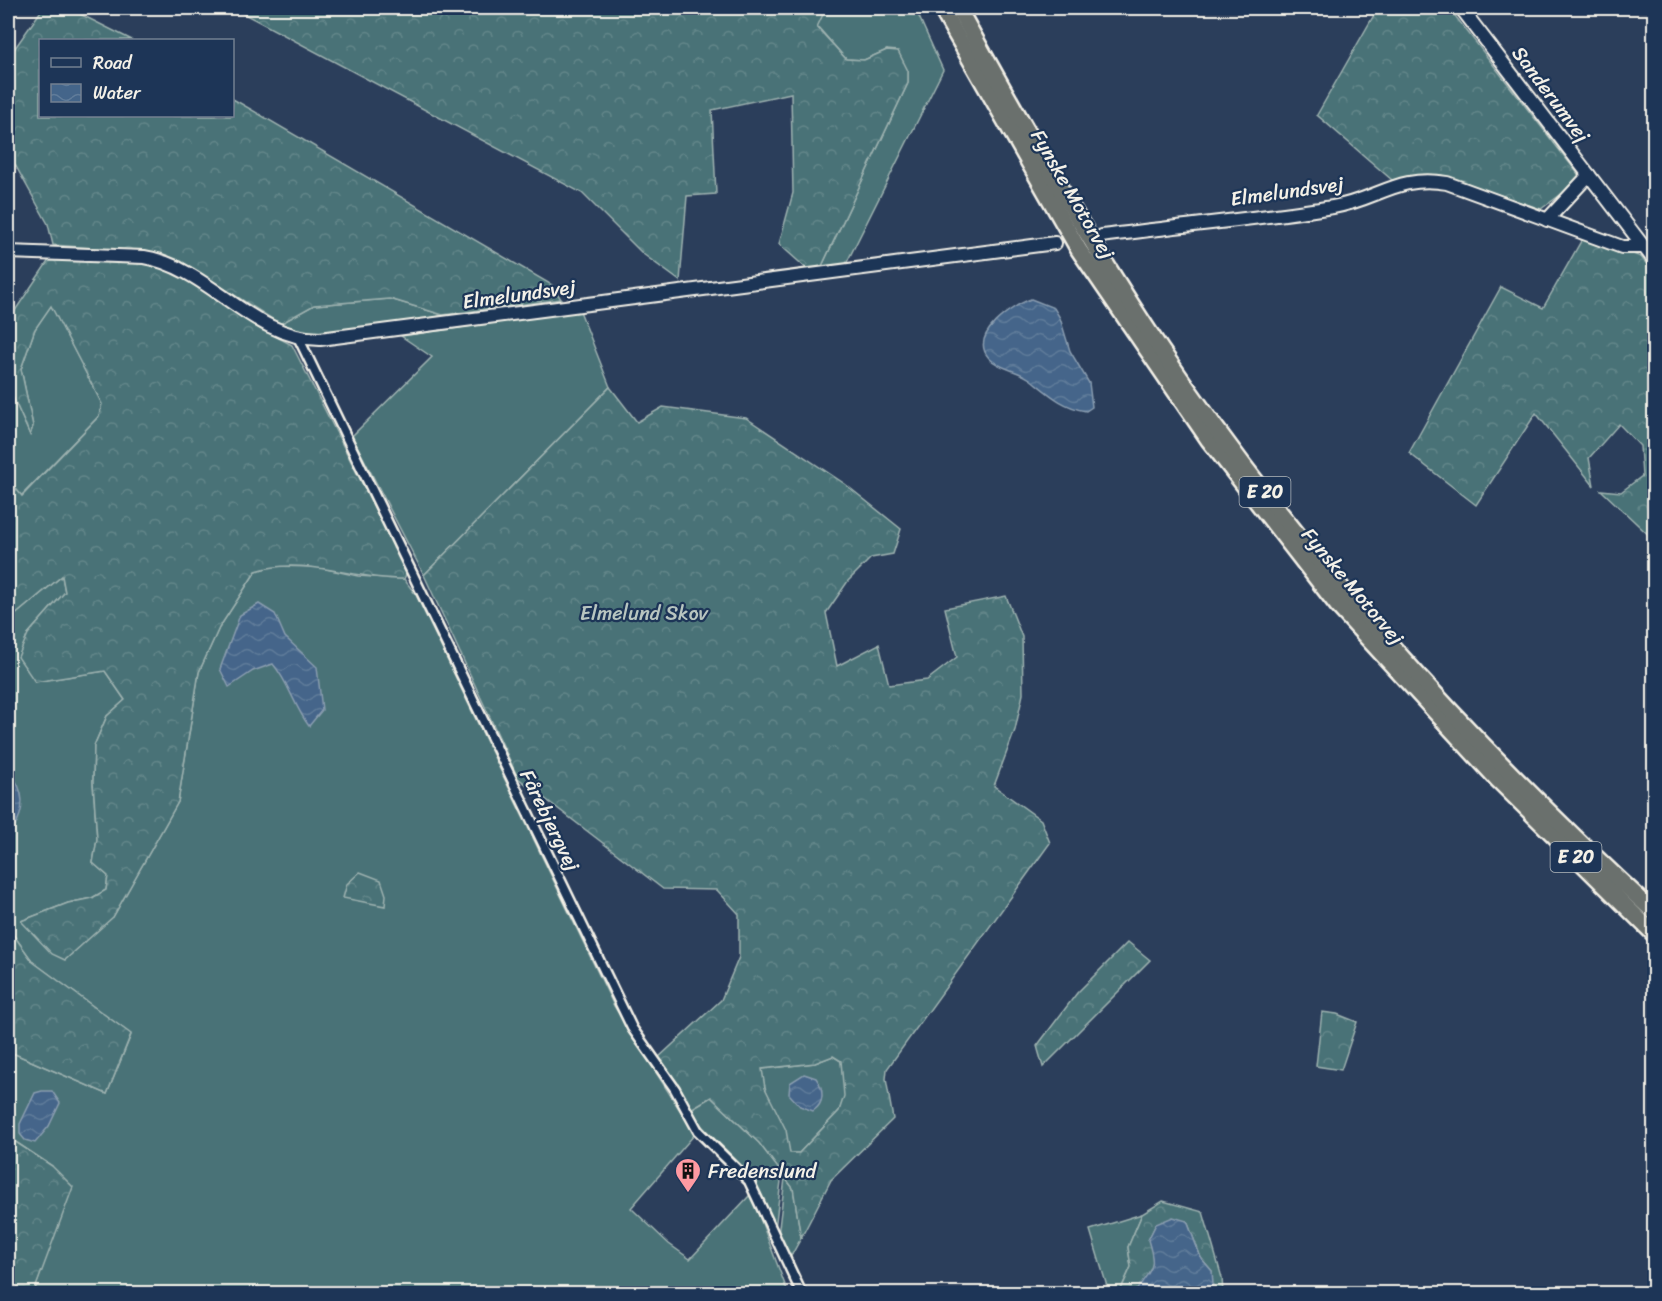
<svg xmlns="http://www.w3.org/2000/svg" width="1662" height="1301" font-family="Sriracha,sans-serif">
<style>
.grass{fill:#497277;stroke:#9eb2b0;stroke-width:1.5}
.forest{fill:url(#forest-crowns);stroke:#9eb2b0;stroke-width:1.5;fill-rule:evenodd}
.water{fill:url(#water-waves);stroke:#8a9db0;stroke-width:1.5}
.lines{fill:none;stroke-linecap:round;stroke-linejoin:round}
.street-casing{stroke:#f4f1e8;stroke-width:13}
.secondary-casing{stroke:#f4f1e8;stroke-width:16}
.highway-casing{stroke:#f4f1e8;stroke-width:20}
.street{stroke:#1d3557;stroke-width:8}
.secondary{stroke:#1d3557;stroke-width:12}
.highway{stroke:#6a706d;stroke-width:15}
.labels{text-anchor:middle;stroke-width:4.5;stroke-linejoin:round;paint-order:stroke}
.shield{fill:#1d3557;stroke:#b4b9bc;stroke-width:1.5}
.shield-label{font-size:18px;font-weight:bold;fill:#f4f1e8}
.street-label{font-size:20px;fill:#f4f1e8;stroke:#1d3557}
.park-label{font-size:20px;fill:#b8c5c0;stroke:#1d3557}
.poi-label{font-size:20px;fill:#f4f1e8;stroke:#1d3557;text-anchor:start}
</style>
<defs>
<pattern id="forest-crowns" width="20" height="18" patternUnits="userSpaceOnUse" patternTransform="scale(1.5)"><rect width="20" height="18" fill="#497277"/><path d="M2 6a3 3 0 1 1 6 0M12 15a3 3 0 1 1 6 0" fill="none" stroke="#64878a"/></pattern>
<pattern id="water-waves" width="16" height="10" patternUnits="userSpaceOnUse" patternTransform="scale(1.5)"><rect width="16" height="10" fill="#44658a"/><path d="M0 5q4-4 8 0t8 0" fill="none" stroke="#607c9a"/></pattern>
</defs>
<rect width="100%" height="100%" fill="#2b3e5b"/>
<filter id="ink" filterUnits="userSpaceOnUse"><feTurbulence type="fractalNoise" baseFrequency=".0167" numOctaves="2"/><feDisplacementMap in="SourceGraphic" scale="12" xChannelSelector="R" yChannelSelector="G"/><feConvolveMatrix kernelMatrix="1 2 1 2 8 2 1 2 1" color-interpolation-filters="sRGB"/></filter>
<g filter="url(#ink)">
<!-- grass -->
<g class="grass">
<path d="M 826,8 L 915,8 L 943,70 L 845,266 L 821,268 L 908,83 L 908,71 L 887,50 L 864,60 L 846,59 L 817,26 Z"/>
<path d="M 390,299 L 443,315 C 409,325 308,346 280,324 L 314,305 Z"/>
<path d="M 51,305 L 102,404 L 99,416 L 21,496 L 8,479 L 8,386 L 30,435 L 33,426 L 21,369 L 35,329 Z"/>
<path d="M 580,311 L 610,387 L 424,575 L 352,436 L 432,357 L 401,336 Z"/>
<path d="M 273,566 L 317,567 L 358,576 L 404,579 L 416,595 L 614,1006 L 695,1134 L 631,1208 L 669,1244 L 690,1259 L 751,1194 L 788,1293 L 8,1293 L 8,1288 L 34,1292 L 47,1254 L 52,1166 L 8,1137 L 8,1051 L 107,1094 L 131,1035 L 33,962 L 12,933 L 8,932 L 8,621 L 62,576 L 65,592 L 28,634 L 35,682 L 105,671 L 125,700 L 107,716 L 94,746 L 93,782 L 97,839 L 93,863 L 108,876 L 106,890 L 92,898 L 68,903 L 21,921 L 113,917 L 178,802 L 199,672 L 219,628 L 256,571 Z"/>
<path d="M 833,1056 L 841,1061 L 845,1096 L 839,1111 L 799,1153 L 790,1153 C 784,1125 763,1098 762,1069 L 815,1063 Z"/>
<path d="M 711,1097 L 759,1143 L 782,1173 L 775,1229 C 767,1211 761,1193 750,1177 C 733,1153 707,1136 689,1110 Z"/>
<path d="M 785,1178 L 793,1188 L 801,1238 L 790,1258 L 778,1236 Z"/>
<path d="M 1142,1214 L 1128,1247 L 1131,1267 L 1119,1293 L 1109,1293 L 1090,1230 Z"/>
</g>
<!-- forest -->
<g class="forest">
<path d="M 43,8 L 68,8 L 132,40 L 40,40 L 40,116 L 232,116 L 233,99 L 552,285 L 561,299 L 443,315 L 390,299 L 314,305 L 280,324 L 181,261 L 161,253 L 53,245 L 48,224 L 8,152 L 8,58 Z"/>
<path d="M 233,8 L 826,8 L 817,27 L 846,59 L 864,60 L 887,50 L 898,51 L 908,71 L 908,83 L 821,268 L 807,269 L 779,244 L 793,193 L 791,93 L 712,110 L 716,194 L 687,196 L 680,281 L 643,254 L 582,193 Z"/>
<path d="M 1378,8 L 1449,8 L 1582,179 L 1541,209 L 1441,175 L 1392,180 L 1317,115 Z"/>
<path d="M 1584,236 L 1641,257 L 1654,273 L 1654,540 L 1601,490 L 1621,492 L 1642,476 L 1640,446 L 1619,424 L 1589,458 L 1594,486 L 1536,413 L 1476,505 L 1409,453 L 1501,287 L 1543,308 Z"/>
<path d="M 49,260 L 151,263 L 175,271 L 264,330 L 292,345 L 407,572 L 404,579 C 354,580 305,556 256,571 L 219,628 L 199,672 L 178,802 L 113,917 L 65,960 L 52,954 L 21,921 L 68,903 L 92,898 L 106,890 L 108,876 L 93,863 L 97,839 L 93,782 L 94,746 L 107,716 L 125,700 L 105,671 L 35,682 L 18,657 L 28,634 L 65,592 L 62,576 L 8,621 L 8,479 L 22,496 L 99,416 L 102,404 L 51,306 L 35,329 L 21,369 L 33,426 L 30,435 L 8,386 L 8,321 Z"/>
<path d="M 610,387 L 637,422 L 663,407 L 746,418 L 845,484 L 901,529 L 893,554 L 871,558 L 848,581 L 826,613 L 837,666 L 879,644 L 889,685 L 927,680 L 957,657 L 945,608 L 1006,596 L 1022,637 L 1023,694 L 1015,730 L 994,786 L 1041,820 L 1050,843 L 887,1069 L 886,1079 L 893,1119 L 831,1180 L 801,1238 L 793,1188 L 759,1143 L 711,1097 L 689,1110 L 657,1059 L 721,1000 L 739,957 L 739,914 L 717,890 L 663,889 L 518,778 L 424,575 ZM 833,1056 L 841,1061 L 844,1096 L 839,1111 L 799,1153 L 790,1153 L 786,1130 L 765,1088 L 762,1069 L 815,1063 Z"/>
<path d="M 360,872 L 381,880 L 386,895 L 385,906 L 343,898 L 347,884 Z"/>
<path d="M 8,932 L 12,933 L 33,962 L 131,1034 L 107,1094 L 8,1051 Z"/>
<path d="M 1128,942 L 1150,960 L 1043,1067 L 1037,1046 L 1077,993 Z"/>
<path d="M 1322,1012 L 1337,1014 L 1357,1022 L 1341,1070 L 1316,1066 Z"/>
<path d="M 8,1137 L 52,1166 L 73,1187 L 34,1292 L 8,1288 Z"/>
<path d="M 1163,1201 L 1203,1212 L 1222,1278 L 1223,1293 L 1207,1293 L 1212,1271 L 1201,1258 L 1187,1221 L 1156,1224 L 1149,1239 C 1158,1271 1151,1268 1135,1293 L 1119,1294 L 1131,1267 L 1128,1247 L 1142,1214 Z"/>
</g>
<!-- water -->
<g class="water">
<path d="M 1031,299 L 1054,308 L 1060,318 L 1070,351 L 1089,383 L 1092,407 L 1086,411 C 1062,407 1048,393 1030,379 C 1018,370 999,369 989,358 C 968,335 1013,305 1031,299 Z"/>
<path d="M 259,604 L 275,614 L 285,637 L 317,667 L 322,710 L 309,726 C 294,706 289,683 273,664 L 253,671 L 229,687 L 220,669 L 240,615 Z"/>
<path d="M 8,775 L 14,778 C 28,799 22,818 8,837 Z"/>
<path d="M 804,1074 L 816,1078 C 824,1089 825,1103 813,1111 L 800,1106 L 789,1094 L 790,1083 Z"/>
<path d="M 42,1091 L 52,1091 L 60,1103 L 49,1126 L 35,1143 L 25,1140 L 20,1134 L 20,1124 L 35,1093 Z"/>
<path d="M 1173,1217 L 1187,1221 L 1201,1258 L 1212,1271 L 1213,1284 L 1207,1293 L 1135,1293 C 1150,1267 1158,1272 1148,1240 L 1156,1224 Z"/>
</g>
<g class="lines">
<defs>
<path id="street" d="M 299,339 L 632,1028 L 675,1089 L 698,1131 L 749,1181 L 802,1294"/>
<g id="secondary">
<path d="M 1461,8 L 1654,260"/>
<path d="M 1547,220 L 1589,175"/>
<path d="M 1102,236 C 1179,226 1257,219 1333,207 C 1377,200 1398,174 1447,183 L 1622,247 L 1644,247"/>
<path d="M 8,252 L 144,257 C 210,268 252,339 320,339 L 1055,243"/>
</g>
<g id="highway">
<path d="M 941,8 L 1079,250 L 1209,440 L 1338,606 L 1498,780 L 1654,934"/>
<path d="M 958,8 C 1022,124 1087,239 1161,350 C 1300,556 1471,744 1654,912"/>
</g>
</defs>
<!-- street casing -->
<use href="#street" class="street-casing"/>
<!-- secondary casing -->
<use href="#secondary" class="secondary-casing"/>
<!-- highway casing -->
<use href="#highway" class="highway-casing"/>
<!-- street -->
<use href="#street" class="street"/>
<!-- secondary -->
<use href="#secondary" class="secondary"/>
<!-- highway -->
<use href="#highway" class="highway"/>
</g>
</g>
<!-- icons -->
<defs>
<symbol id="building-pin" viewBox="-11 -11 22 30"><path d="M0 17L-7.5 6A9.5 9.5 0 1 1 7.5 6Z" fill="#ff9aa2" stroke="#1d3557"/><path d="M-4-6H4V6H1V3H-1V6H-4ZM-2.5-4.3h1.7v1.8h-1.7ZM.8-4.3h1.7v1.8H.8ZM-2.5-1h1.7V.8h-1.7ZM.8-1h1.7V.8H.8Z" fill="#111"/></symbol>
</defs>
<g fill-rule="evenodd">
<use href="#building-pin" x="673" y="1156" width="30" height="40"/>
</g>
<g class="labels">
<!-- shield labels -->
<g class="shield">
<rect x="1239.5" y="477" width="51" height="30" rx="4.5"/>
<rect x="1550.5" y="842" width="51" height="30" rx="4.5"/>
</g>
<g class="shield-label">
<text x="1265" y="498">E 20</text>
<text x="1576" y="863">E 20</text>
</g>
<!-- street labels -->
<g class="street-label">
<text transform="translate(1551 94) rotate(53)" y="7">Sanderumvej</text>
<text transform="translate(1287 191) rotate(-8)" y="7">Elmelundsvej</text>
<text transform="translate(1073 194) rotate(60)" y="7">Fynske Motorvej</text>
<text transform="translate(519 294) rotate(-8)" y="7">Elmelundsvej</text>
<text transform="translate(1353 586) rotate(50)" y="7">Fynske Motorvej</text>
<text transform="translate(550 820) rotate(64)" y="7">Fårebjergvej</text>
</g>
<!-- park labels -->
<g class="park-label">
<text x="644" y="620">Elmelund Skov</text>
</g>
<!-- poi labels -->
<g class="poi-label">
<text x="708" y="1178">Fredenslund</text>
</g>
</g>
<!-- margin -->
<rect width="1662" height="1301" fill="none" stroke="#1d3557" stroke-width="30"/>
<rect x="15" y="15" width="1632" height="1271" fill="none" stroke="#f4f1e8" stroke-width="2" filter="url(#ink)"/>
<!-- legend -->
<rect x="39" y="39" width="195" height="78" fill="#1d3557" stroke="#738091" stroke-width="1.5"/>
<rect x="51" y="58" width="30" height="9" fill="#1d3557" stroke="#738091" stroke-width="1.5"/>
<text x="93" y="69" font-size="18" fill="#f4f1e8">Road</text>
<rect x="51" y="84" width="30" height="18" fill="url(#water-waves)" stroke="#738091" stroke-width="1.5"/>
<text x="93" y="99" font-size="18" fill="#f4f1e8">Water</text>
</svg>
